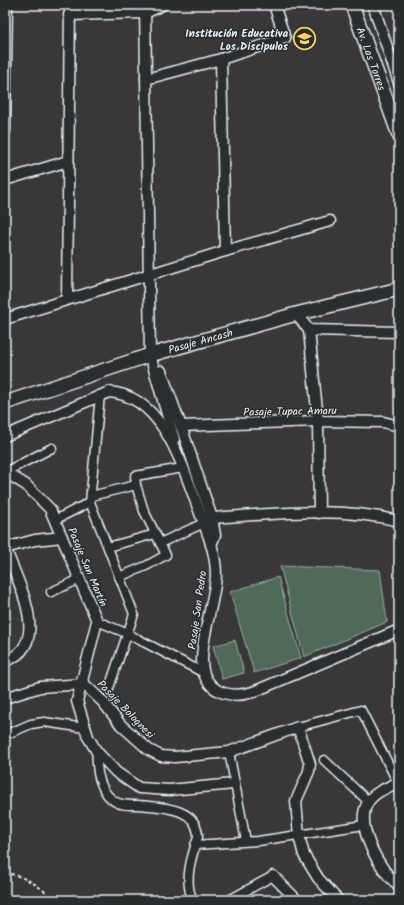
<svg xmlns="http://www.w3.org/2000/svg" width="404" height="905" font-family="Kalam,sans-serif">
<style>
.green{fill:#506a59;stroke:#9caea8}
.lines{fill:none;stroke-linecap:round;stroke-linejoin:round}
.pedestrian-casing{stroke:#e8f1f8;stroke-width:11}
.minor-casing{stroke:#e8f1f8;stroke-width:13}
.tertiary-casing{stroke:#e8f1f8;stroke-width:16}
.path{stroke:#e8f1f8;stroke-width:2;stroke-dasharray:3 3;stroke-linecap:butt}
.pedestrian{stroke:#2a2d2e;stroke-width:8}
.minor{stroke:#2a2d2e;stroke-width:10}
.tertiary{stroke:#2a2d2e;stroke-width:13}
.labels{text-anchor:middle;stroke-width:3;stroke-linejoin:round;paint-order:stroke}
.poi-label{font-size:11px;font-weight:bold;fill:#e8f1f8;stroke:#2a2d2e;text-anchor:end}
.street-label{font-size:11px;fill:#e8f1f8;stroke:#2a2d2e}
</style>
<rect width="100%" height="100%" fill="#393737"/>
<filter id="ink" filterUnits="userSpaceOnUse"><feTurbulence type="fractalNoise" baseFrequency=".025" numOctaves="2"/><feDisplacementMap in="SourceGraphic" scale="8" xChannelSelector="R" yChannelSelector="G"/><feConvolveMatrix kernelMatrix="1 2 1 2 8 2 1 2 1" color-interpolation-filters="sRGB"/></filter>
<g filter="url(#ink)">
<!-- green -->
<g class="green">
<path d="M 280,566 L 380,570 L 387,622 L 304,657 Z"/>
<path d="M 278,577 L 301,658 L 254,673 L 230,592 Z"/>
<path d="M 235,640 L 244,673 L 222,679 L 213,646 Z"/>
</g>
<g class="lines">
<defs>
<g id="pedestrian">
<path d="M 100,395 L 90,502 L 134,614 L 108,691"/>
<path d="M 5,472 L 52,448"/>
<path d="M 91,496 L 136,485 L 135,476 L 183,468"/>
<path d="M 55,520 L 90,502"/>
<path d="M 160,543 L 204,523"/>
<path d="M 108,547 L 155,534"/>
<path d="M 119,577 L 146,566 L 166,555 L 144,511 L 136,485"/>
<path d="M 51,592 L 80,579"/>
<path d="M 97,621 L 126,633 L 204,673"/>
<path d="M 298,727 L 361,710 L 398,783"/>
<path d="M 5,735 L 31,724 L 44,722 L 85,728"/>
<path d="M 97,752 C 96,759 97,765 98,773 C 100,783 105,795 114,801 C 122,806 130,805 138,805 C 161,807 198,807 198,837 C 192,855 183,882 193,900"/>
<path d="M 229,752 L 246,841"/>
<path d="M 324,760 L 369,802"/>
<path d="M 195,845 L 258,841 L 364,825"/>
<path d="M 229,900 L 273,876"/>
</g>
<g id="minor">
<path d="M 145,5 L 150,355 L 174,439"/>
<path d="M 373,5 L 399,83"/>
<path d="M 69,15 L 145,13 L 162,5"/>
<path d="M 221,59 L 225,251"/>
<path d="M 146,79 L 221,59 L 285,38 L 274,5"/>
<path d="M 5,132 L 7,5"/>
<path d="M 5,180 L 68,161"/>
<path d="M 67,298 L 70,5"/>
<path d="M 296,314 L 309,330 L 399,332"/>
<path d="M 5,319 L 225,251 L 330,221"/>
<path d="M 309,330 L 318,421 L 319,513"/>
<path d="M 161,371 L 181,426 L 212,518 L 215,535 L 211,545"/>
<path d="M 181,426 L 318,421 L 383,422 L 399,426"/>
<path d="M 5,436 L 109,392 C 162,396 181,462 197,505 C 205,527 216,550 216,575 C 215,602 196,651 204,674 C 212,695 234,698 253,692 L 399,630"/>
<path d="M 5,472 L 26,485 L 50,509 L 97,621 L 77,701 L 88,737 L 97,752 L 116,772 L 139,788 L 169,790 L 234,784"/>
<path d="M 212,518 C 273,514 339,506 399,521"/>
<path d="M 5,547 C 16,580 54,644 5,661"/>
<path d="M 5,548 L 35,540 L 62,537"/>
<path d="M 5,698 L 40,687 L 84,684 L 102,701 L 121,725 L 149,750 L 161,756 L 175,757 L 229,752 L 298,727 L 310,764 L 309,771 L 296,801 L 299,836 L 304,855 L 318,878 L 338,900"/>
<path d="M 399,782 C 387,788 373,792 367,804 C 355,826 380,873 399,885"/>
<path d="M 273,876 L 297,900"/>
</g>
<g id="tertiary">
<path id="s1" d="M 352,5 L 399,135"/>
<path id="s2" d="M 5,403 L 150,355 L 296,314 L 399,289"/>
</g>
</defs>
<!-- pedestrian casing -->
<use href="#pedestrian" class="pedestrian-casing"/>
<!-- minor casing -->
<use href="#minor" class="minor-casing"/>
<!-- tertiary casing -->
<use href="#tertiary" class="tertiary-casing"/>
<!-- path -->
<g class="path">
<path d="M 5,873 C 23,875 41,886 53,900"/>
<path d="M 391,900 L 396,893"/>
</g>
<!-- pedestrian -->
<use href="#pedestrian" class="pedestrian"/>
<!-- minor -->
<use href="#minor" class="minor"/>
<!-- tertiary -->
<use href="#tertiary" class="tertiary"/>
</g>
</g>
<!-- icons -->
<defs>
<symbol id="school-ring" viewBox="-11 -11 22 22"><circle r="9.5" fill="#2a2d2e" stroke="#ffd166" stroke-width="1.5"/><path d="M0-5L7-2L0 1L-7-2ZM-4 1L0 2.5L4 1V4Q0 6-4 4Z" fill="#ffd166"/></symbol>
</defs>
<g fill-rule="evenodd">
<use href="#school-ring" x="292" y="26" width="25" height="25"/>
</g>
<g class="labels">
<!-- poi labels -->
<g class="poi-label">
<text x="288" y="37">Institución Educativa<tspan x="288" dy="13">Los Discipulos</tspan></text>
</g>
<!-- street labels -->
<g class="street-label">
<text dy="4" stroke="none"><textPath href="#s1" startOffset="57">Av. Las Torres</textPath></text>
<text dy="4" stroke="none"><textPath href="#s2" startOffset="205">Pasaje Ancash</textPath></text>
<text transform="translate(290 411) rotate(-1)" y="4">Pasaje Tupac Amaru</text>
<text transform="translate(88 567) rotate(67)" y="4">Pasaje San Martín</text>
<text transform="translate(197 610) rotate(-82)" y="4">Pasaje San Pedro</text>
<text transform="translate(126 709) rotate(46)" y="4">Pasaje Bolognesi</text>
</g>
</g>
<!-- margin -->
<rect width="404" height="905" fill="none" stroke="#2a2d2e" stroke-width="20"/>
<rect x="10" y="10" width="384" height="885" fill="none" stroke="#e8f1f8" stroke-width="1.5" filter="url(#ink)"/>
</svg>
